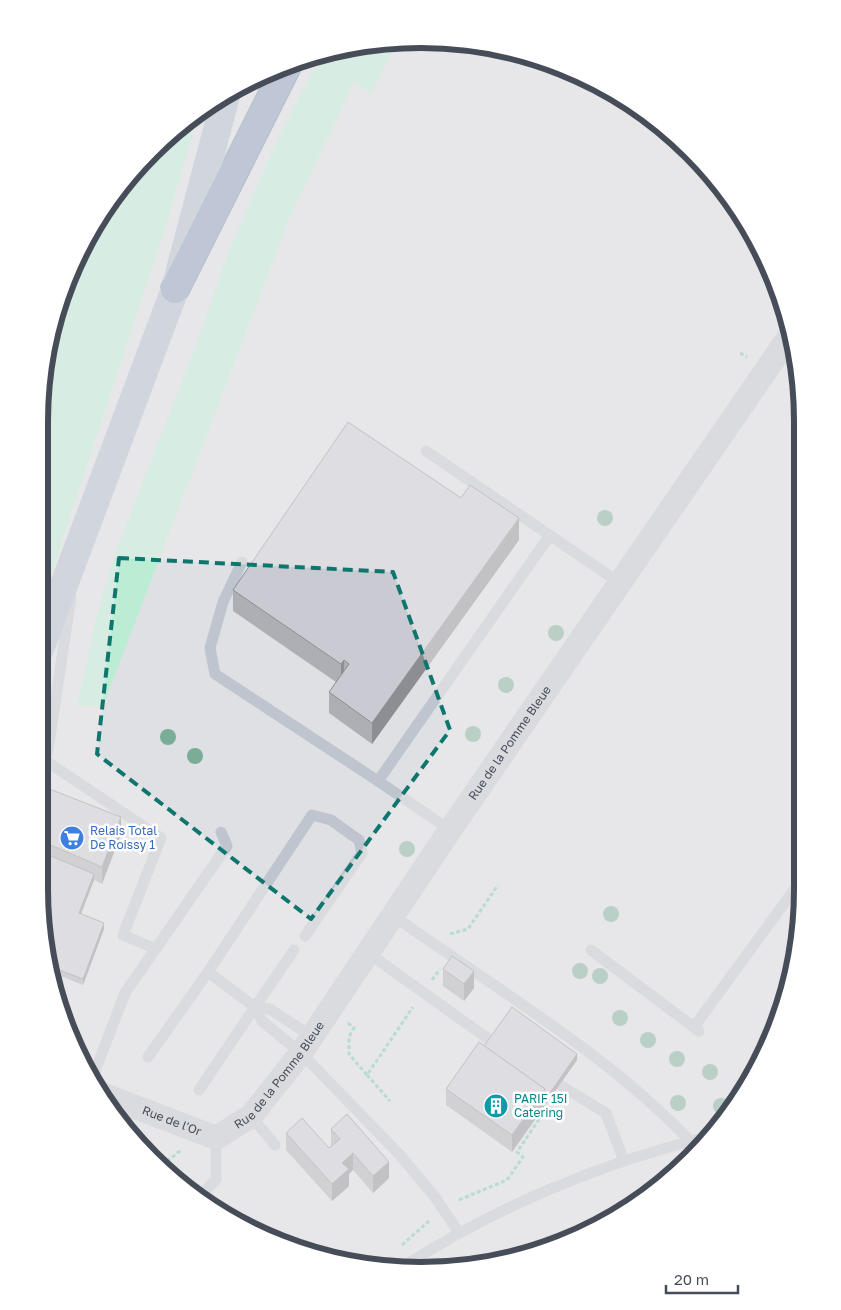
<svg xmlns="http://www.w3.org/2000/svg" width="841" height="1310" font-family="'Golos Text',sans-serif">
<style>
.airport{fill:#dee0e4}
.green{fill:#bbecd4}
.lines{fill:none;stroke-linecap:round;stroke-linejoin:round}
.motorway-casing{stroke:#7184a5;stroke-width:30}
.path{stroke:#75c8a9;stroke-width:3;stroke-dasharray:4 2.5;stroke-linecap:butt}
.service{stroke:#bec5ce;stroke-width:11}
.minor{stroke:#bec5ce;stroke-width:24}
.primary{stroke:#adb8cb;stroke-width:28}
.motorway{stroke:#8699ba;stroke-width:28}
.tree{fill:#7aac98}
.wall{fill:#aeafb5}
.shaded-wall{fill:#8d8e93}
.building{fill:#cacbd2;stroke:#8d8e93}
.marked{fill:none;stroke:#0f766e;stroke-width:4;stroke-dasharray:10 6;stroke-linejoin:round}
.labels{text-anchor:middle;stroke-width:5;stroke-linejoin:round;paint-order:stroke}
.street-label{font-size:12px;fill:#464d59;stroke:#fff}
.shop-label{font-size:12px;fill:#366cbe;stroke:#fff;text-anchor:start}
.culture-label{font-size:12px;fill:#0d838f;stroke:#fff;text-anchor:start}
.rim{fill:none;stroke:#464d59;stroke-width:6}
</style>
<rect width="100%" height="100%" fill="#efedec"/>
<!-- airport -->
<path class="airport" d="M 446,40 L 520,52 L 590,78 L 653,118 L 723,188 L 763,251 L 789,321 L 801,395 L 799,939 L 773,1035 L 723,1122 L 632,1207 L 520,1258 L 420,1271 L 298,1251 L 188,1192 L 103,1102 L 59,1012 L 39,890 L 42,371 L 68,274 L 118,188 L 169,133 L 230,90 L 298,59 L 371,42 Z"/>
<!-- green -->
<g class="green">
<path d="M 397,41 L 371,93 L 354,83 L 292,212 L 103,706 L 77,706 L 99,606 L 119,543 L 201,332 L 227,255 L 271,154 L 300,95 L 324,53 L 371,42 Z"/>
<path d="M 199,112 L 167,222 L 41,606 L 42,371 L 68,274 L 118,188 L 169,133 Z"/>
</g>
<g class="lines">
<defs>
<path id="motorway" d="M 175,289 L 288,64"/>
</defs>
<!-- motorway casing -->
<use href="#motorway" class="motorway-casing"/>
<!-- path -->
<g class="path">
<path d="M 740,353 L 747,357"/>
<path d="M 450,934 L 468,929 L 498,885"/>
<path d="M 432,980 L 440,969"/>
<path d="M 348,1023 L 354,1028 L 349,1037 L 349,1054 L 367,1075 L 413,1007"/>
<path d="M 367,1075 L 390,1101"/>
<path d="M 160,1162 L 170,1159 L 181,1150"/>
<path d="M 459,1200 L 507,1180 L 523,1157 L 517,1152 L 544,1112 L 550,1111 L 555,1104"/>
<path d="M 402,1245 L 429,1221"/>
</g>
<!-- service -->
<g class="service">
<path d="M 426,451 L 620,583"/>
<path d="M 242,562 L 223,602 L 210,648 L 215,674 L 378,781 L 550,535"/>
<path d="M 46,761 L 161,838 L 123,935 L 156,949"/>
<path d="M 39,777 L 48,750 L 71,597"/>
<path d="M 378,781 L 450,830"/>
<path d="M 394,916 C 494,988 604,1051 690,1141"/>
<path d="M 591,950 L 699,1031"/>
<path d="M 368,953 L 501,1048"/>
<path d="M 255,1007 L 294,950"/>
<path d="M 694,1027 L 799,883"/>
<path d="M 312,1037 L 270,1009 L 255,1007 L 262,1021 L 301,1053 L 399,1154 L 435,1197 L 459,1233"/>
<path d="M 148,1057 L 208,972"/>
<path d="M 548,1078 L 606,1113 L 624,1161"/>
<path d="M 92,1079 L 125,993 L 227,846 L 221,832"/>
<path d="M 199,1090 L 255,1007 L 208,972 L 312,815 L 331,820 L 359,840 L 362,853 L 305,936"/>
<path d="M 251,1116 L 275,1145"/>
<path d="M 199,1198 L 216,1179 L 216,1138"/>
<path d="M 401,1268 C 494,1208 600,1163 707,1137"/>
</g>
<!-- minor -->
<path class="minor" id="s1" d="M 99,1093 L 216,1138 L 251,1116 L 301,1053 L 450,830 L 791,334"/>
<!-- primary -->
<path class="primary" d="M 40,649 L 175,289 L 227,92"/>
<!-- motorway -->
<use href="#motorway" class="motorway"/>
</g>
<!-- trees -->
<g class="tree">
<circle cx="605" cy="518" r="8"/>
<circle cx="556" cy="633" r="8"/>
<circle cx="506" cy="685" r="8"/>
<circle cx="473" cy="734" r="8"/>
<circle cx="168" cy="737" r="8"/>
<circle cx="195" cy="756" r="8"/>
<circle cx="407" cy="849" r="8"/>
<circle cx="611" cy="914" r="8"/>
<circle cx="580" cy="971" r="8"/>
<circle cx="600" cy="976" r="8"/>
<circle cx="620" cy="1018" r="8"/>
<circle cx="648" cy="1040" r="8"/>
<circle cx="677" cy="1059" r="8"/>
<circle cx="710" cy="1072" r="8"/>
<circle cx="678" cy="1103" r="8"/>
<circle cx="721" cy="1106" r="8"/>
</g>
<!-- wall -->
<g class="wall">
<path d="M 519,540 L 372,744 L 329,713 L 329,692 L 336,682 L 233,611 L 233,590 Z"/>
<path d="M 39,807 L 121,834 L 102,884 L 94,880 L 81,914 L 104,929 L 83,985 L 53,973 L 39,890 Z"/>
<path d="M 443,969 L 474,988 L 464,1001 L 443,986 Z"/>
<path d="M 484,1046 L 577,1060 L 512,1152 L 446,1105 L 446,1089 Z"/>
<path d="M 331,1129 L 389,1178 L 373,1193 L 353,1170 L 349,1174 L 349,1186 L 332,1201 L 286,1150 L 286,1133 L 329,1148 L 331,1146 Z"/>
</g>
<!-- shaded-wall -->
<g class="shaded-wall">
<path d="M 519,518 L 519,540 L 372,744 L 372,723 Z"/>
<path d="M 344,660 L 344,682 L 341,685 L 341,664 Z"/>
<path d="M 121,817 L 121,834 L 102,884 L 102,867 Z"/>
<path d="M 94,874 L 94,880 L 79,919 L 79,913 Z"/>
<path d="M 104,923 L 104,929 L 83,985 L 83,979 Z"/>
<path d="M 474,971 L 474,988 L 464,1001 L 464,984 Z"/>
<path d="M 577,1054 L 577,1060 L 512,1152 L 512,1135 L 545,1089 Z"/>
<path d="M 353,1153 L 353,1170 L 349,1174 L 349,1186 L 332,1201 L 332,1184 L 342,1163 Z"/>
<path d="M 389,1162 L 389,1178 L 373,1193 L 373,1176 Z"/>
</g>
<!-- building -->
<g class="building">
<path d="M 348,422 L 461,498 L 470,485 L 519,518 L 372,723 L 329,692 L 349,664 L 344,660 L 341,664 L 233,590 Z"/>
<path d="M 47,788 L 121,817 L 102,867 L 39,840 L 39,807 Z"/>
<path d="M 39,851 L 94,874 L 79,913 L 104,923 L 83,979 L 51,967 L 39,890 Z"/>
<path d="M 452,956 L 474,971 L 464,984 L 443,969 Z"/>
<path d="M 512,1007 L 577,1054 L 545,1100 L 545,1089 L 484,1046 Z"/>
<path d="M 479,1042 L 545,1089 L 512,1135 L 446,1089 Z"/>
<path d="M 347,1114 L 389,1162 L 373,1176 L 353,1153 L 342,1163 L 349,1169 L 332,1184 L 286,1133 L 302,1118 L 329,1148 L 340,1139 L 331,1129 Z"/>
</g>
<!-- marked area -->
<path d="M0 0H841V1310H0ZM 119,558 L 393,572 L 450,730 L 311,919 L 97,754 Z" fill="#efedec" fill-opacity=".55" fill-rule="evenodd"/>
<path class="marked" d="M 119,558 L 393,572 L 450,730 L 311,919 L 97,754 Z"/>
<!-- icons -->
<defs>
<symbol id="supermarket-disc" viewBox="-11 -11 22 22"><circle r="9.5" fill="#3f7fe0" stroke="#fff"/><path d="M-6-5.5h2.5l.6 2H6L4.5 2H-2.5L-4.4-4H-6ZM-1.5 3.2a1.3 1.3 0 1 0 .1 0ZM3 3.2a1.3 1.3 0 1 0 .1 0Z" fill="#fff"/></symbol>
<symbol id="building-disc" viewBox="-11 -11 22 22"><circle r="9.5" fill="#0f9aa8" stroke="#fff"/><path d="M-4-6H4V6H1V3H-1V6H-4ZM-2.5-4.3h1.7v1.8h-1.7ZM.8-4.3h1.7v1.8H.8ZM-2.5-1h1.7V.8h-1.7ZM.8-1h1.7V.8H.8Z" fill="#fff"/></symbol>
</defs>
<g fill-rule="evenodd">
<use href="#supermarket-disc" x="58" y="824" width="28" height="28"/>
<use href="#building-disc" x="482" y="1092" width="28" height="28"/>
</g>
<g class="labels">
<!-- street labels -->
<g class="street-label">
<text dy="4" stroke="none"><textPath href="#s1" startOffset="621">Rue de la Pomme Bleue</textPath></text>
<text dy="4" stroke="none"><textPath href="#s1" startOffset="216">Rue de la Pomme Bleue</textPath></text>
<text dy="4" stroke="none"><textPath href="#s1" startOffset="78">Rue de l'Or</textPath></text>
</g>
<!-- shop labels -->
<g class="shop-label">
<text x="90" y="835">Relais Total<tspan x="90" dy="14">De Roissy 1</tspan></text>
</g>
<!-- culture labels -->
<g class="culture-label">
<text x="514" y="1103">PARIF 15I<tspan x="514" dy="14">Catering</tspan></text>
</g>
</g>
<!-- crop -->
<path d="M0 0H841V1310H0ZM421 48H421A373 373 0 0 1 794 421V889A373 373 0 0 1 421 1262H421A373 373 0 0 1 48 889V421A373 373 0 0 1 421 48Z" fill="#fff" fill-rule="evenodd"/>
<path class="rim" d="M421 48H421A373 373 0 0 1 794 421V889A373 373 0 0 1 421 1262H421A373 373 0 0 1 48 889V421A373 373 0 0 1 421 48Z"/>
<!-- scale -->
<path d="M666 1285v8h72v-8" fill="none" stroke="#464d59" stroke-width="2.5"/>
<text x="674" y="1285" font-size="15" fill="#464d59" stroke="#ffffff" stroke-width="4" paint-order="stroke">20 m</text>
</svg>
